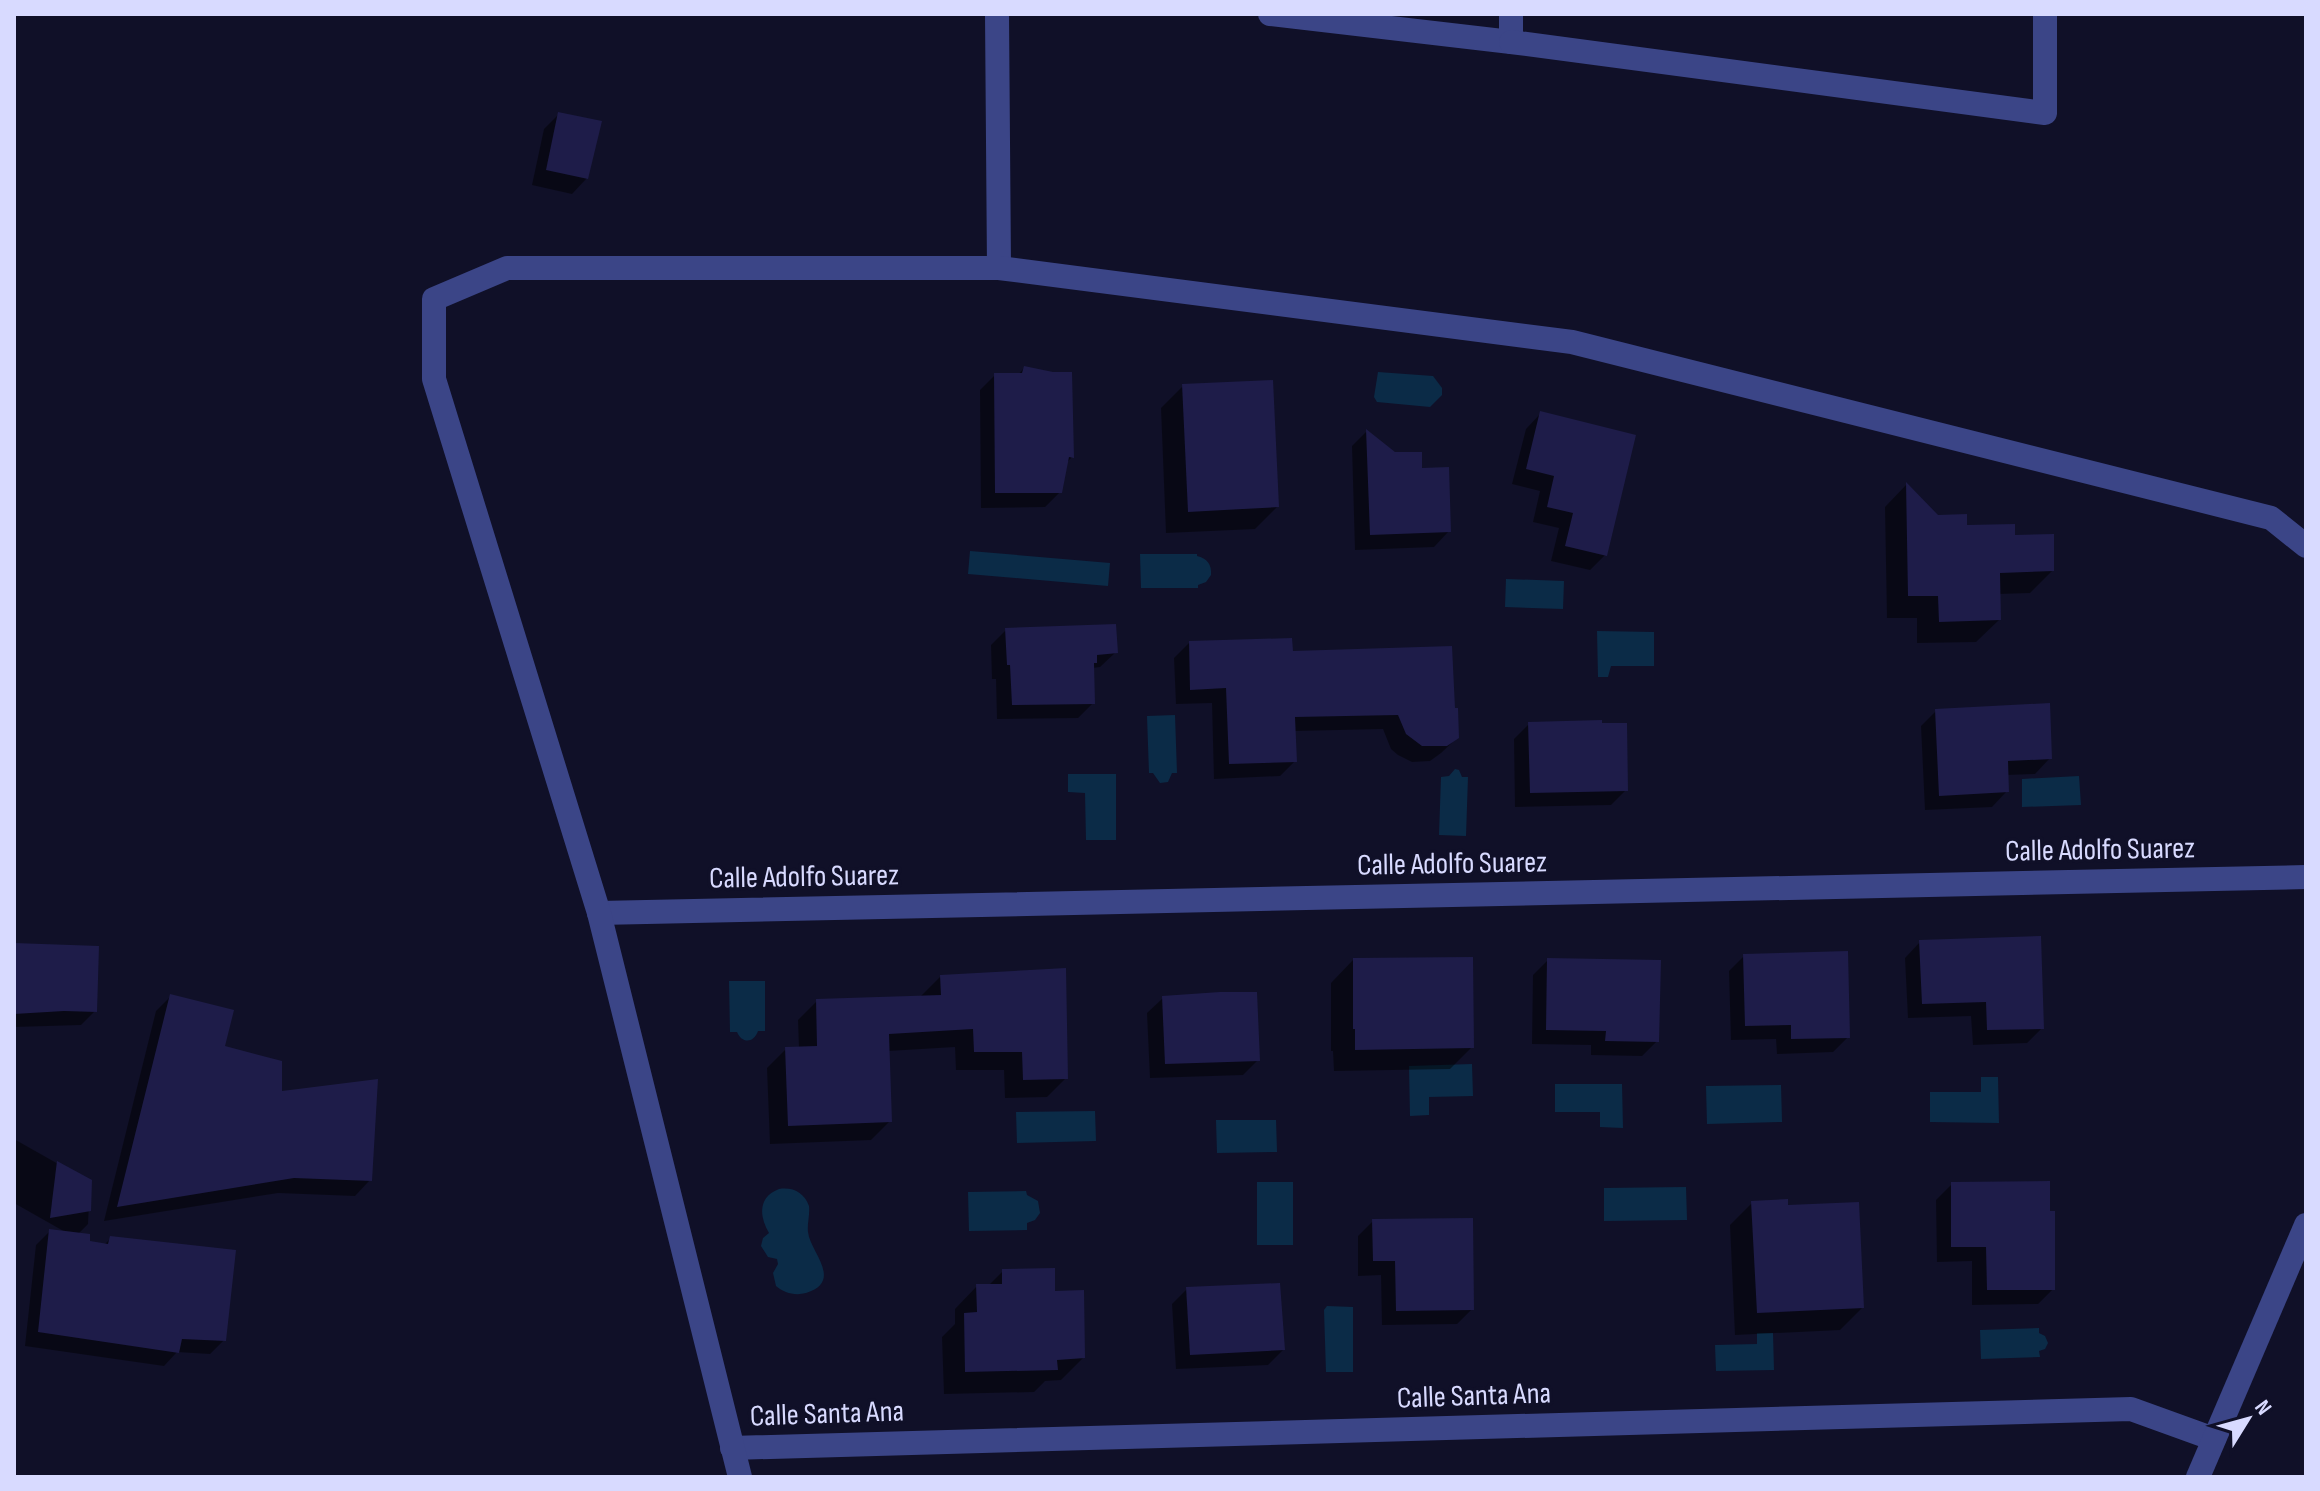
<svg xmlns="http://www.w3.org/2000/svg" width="2320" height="1491" font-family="'Sofia Sans Condensed',sans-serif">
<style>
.water{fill:#0b2b47}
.shadow{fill:#0007}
.building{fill:#1e1c49}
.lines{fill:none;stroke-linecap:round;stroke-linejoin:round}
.minor{stroke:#3b4587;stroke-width:24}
.labels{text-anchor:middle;stroke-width:7;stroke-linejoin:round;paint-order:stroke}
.street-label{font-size:30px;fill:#d8daff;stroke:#101028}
</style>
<rect width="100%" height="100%" fill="#101028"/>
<!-- water -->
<g class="water">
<path d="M 1378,372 L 1433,376 L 1442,388 L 1442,395 L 1430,407 L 1377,402 L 1374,397 Z"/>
<path d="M 970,551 L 1110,563 L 1108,586 L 968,574 Z"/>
<path d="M 1140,554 L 1197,554 L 1197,556 C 1207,558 1212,565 1211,575 L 1206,582 L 1198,585 L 1198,588 L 1141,588 Z"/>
<path d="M 1506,579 L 1564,581 L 1563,609 L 1505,607 Z"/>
<path d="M 1597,631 L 1654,632 L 1654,666 L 1611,666 L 1608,677 L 1598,677 Z"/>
<path d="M 1175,715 L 1177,773 L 1172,773 L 1168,782 L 1160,783 L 1153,773 L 1149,773 L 1147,716 Z"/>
<path d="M 1455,769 L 1459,770 L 1462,777 L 1468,777 L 1466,836 L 1439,835 L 1441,777 L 1449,776 Z"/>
<path d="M 1068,774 L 1116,774 L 1116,840 L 1086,840 L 1085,793 L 1068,792 Z"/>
<path d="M 2079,776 L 2081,805 L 2022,807 L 2022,779 Z"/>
<path d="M 729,981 L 765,981 L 765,1031 L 758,1031 C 754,1043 742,1044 737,1032 L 730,1032 Z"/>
<path d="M 1472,1064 L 1473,1096 L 1429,1097 L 1429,1115 L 1410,1116 L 1409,1066 Z"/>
<path d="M 1981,1077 L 1998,1077 L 1999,1123 L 1930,1122 L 1930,1092 L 1981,1092 Z"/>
<path d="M 1555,1084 L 1622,1084 L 1623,1128 L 1600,1127 L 1600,1112 L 1555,1112 Z"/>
<path d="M 1781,1085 L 1782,1122 L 1707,1124 L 1706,1086 Z"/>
<path d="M 1095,1111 L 1096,1141 L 1017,1143 L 1016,1112 Z"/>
<path d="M 1216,1120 L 1276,1120 L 1277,1152 L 1217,1153 Z"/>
<rect x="1257" y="1182" width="36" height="63"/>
<path d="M 1686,1187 L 1687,1220 L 1604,1221 L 1604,1188 Z"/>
<path d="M 779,1189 C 794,1187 804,1193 809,1206 C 810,1215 807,1224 808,1232 C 810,1252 844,1281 806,1293 C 795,1296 784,1293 776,1286 L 773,1273 L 778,1264 L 777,1259 L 768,1257 L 761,1246 L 763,1238 L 769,1233 C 759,1216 758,1197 779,1189 Z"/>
<path d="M 1026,1191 L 1027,1195 L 1038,1201 L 1040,1213 L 1035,1220 L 1027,1223 L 1027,1230 L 969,1231 L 968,1192 Z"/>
<path d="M 1327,1306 L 1353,1307 L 1353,1372 L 1326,1372 L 1324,1310 Z"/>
<path d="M 2039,1328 L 2039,1333 L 2045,1336 L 2048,1343 L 2045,1349 L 2039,1351 L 2040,1357 L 1981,1359 L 1980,1330 Z"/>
<path d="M 1757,1333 L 1773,1333 L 1774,1370 L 1716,1371 L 1715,1345 L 1757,1344 Z"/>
</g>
<!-- shadow -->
<g class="shadow">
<path d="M 559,114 L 587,178 L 572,194 L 532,185 L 544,129 Z"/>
<path d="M 1024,368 L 1072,457 L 1067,462 L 1060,492 L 1045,507 L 981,508 L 980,390 L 995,375 L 1018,375 Z"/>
<path d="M 1183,386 L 1277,507 L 1255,529 L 1166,533 L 1161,408 Z"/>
<path d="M 1541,413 L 1605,555 L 1590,570 L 1551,561 L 1559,528 L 1533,522 L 1540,491 L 1512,484 L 1526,429 Z"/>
<path d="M 1366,432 L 1420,470 L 1449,531 L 1434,547 L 1355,550 L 1352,446 Z"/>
<path d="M 1906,485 L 1938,517 L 1965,527 L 2013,537 L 2052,571 L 2030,593 L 1998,594 L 1999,620 L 1976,642 L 1917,643 L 1917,618 L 1887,618 L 1885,507 Z"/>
<path d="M 1006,630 L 1116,652 L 1100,667 L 1092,668 L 1093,703 L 1078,718 L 997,719 L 996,679 L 992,679 L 991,645 Z"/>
<path d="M 1189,643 L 1291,653 L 1457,738 L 1441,753 L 1430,761 L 1412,762 L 1398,755 L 1391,749 L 1383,729 L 1294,731 L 1295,761 L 1280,776 L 1214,779 L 1212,703 L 1176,704 L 1174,658 Z"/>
<path d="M 1936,711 L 2050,758 L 2035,774 L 2006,775 L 2007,791 L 1992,807 L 1925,810 L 1921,726 Z"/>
<path d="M 1529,724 L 1601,725 L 1626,790 L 1611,805 L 1515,807 L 1514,739 Z"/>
<path d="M 1920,942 L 2042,1028 L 2027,1043 L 1973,1045 L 1971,1016 L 1908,1018 L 1905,958 Z"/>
<path d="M 14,945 L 95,1011 L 81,1025 L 14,1027 Z"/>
<path d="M 1744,956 L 1848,1037 L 1833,1052 L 1777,1054 L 1776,1039 L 1731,1040 L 1729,971 Z"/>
<path d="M 1353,960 L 1472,1047 L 1450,1069 L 1334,1071 L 1333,1051 L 1331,1051 L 1331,983 Z"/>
<path d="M 1548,960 L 1657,1041 L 1642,1056 L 1591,1055 L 1591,1045 L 1532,1044 L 1533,975 Z"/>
<path d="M 940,977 L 1066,1078 L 1047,1097 L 1005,1098 L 1004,1070 L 956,1070 L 955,1047 L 888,1051 L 890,1121 L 871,1140 L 770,1144 L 767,1068 L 786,1049 L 799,1048 L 798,1020 L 817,1001 L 921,996 Z"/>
<path d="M 171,996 L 223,1048 L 370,1180 L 355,1196 L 278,1193 L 104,1221 L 156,1011 Z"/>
<path d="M 1163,998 L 1258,1060 L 1243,1075 L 1150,1078 L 1147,1013 Z"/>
<path d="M 14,1139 L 90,1182 L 88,1224 L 78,1234 L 88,1243 L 104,1245 L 111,1238 L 224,1340 L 210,1354 L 177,1352 L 164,1366 L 25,1346 L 36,1245 L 50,1231 L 67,1233 L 14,1203 Z"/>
<path d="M 1952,1184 L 2053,1289 L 2038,1304 L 1972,1305 L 1972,1261 L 1937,1262 L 1936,1200 Z"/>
<path d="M 1752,1203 L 1786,1207 L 1862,1308 L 1840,1330 L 1735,1335 L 1730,1225 Z"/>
<path d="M 1373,1221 L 1472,1309 L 1457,1324 L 1382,1325 L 1381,1275 L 1358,1276 L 1358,1236 Z"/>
<path d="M 1003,1271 L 1053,1293 L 1083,1358 L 1061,1380 L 1045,1381 L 1034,1392 L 944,1394 L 942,1337 L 955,1324 L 955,1309 L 977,1286 L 988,1286 Z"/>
<path d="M 1187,1289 L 1283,1350 L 1268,1365 L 1176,1369 L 1172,1304 Z"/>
</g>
<!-- building -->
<g class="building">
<path d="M 558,112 L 602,121 L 588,179 L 546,170 Z"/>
<path d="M 1024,366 L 1053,372 L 1072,372 L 1074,458 L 1069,457 L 1062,493 L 995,493 L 994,373 L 1022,373 Z"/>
<path d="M 1273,380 L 1279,507 L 1188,512 L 1182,384 Z"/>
<path d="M 1540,411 L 1636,435 L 1607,556 L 1565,546 L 1573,513 L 1547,507 L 1554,476 L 1526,469 Z"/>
<path d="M 1366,429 L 1395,452 L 1422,452 L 1422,468 L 1449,467 L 1451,532 L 1370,535 Z"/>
<path d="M 1906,482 L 1938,515 L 1967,514 L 1967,525 L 2015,524 L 2015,535 L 2054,534 L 2054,571 L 2000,573 L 2001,620 L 1939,622 L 1938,596 L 1908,596 Z"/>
<path d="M 1116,624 L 1118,653 L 1097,655 L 1097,663 L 1094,663 L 1095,704 L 1012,705 L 1010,665 L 1007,665 L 1005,628 Z"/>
<path d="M 1292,638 L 1293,651 L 1452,646 L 1455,708 L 1458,708 L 1459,738 L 1447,746 L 1422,746 L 1406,734 L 1398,715 L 1295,717 L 1297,762 L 1229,764 L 1226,688 L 1190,690 L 1189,641 Z"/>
<path d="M 2050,703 L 2052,759 L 2008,761 L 2009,792 L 1939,796 L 1935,709 Z"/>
<path d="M 1602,720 L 1602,723 L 1627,723 L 1628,791 L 1530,793 L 1528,722 Z"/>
<path d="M 2041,936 L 2044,1029 L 1987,1030 L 1986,1002 L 1922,1004 L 1919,940 Z"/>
<path d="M 14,943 L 99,946 L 97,1012 L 64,1011 L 14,1014 Z"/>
<path d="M 1848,951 L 1850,1038 L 1791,1039 L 1791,1025 L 1745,1026 L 1743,954 Z"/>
<path d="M 1473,957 L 1474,1048 L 1355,1050 L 1355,1029 L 1353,1029 L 1353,958 Z"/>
<path d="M 1547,958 L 1661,960 L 1659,1042 L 1605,1041 L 1606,1031 L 1546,1030 Z"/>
<path d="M 1066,968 L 1068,1079 L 1023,1080 L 1022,1052 L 974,1052 L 973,1029 L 889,1034 L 892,1122 L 788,1126 L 785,1047 L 817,1046 L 816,999 L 941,995 L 940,975 Z"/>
<path d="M 1220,992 L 1257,992 L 1260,1061 L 1165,1064 L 1162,996 Z"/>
<path d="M 170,994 L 234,1010 L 225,1046 L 282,1061 L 282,1091 L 378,1079 L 372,1181 L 294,1178 L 117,1207 Z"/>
<path d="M 57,1161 L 92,1180 L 91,1211 L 50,1218 Z"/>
<path d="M 2050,1181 L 2050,1211 L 2055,1211 L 2055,1290 L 1987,1290 L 1986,1247 L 1951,1247 L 1951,1182 Z"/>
<path d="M 1788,1199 L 1788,1205 L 1859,1202 L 1864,1308 L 1757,1313 L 1751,1201 Z"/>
<path d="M 1473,1218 L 1474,1310 L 1396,1311 L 1395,1261 L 1373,1261 L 1372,1219 Z"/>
<path d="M 49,1229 L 90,1234 L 90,1241 L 108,1244 L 110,1236 L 236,1250 L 226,1341 L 182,1339 L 179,1353 L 38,1332 Z"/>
<path d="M 1055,1268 L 1055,1291 L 1084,1290 L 1085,1358 L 1057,1360 L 1058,1370 L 965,1372 L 964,1313 L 977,1312 L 976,1284 L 1002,1284 L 1002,1269 Z"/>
<path d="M 1280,1283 L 1285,1350 L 1190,1355 L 1186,1287 Z"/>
</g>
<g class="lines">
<!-- minor -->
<g class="minor">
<path d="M 997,14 L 999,268"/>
<path d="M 1270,14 L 1511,42 L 1511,14"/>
<path d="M 1511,42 L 2045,113 L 2045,14"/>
<path d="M 599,913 L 2306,877"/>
<path d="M 732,1448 L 2131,1409 L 2214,1439"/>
<path d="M 740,1477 L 599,913 L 434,379 L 434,299 L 507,268 L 999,268 L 1572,342 L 2271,518 L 2306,546"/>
<path d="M 2198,1477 L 2306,1225"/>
</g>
</g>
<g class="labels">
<!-- street labels -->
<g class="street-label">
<text transform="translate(2100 849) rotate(-1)" y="10">Calle Adolfo Suarez</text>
<text transform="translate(1452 863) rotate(-1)" y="10">Calle Adolfo Suarez</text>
<text transform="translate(804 876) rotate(-1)" y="10">Calle Adolfo Suarez</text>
<text transform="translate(1474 1395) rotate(-2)" y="10">Calle Santa Ana</text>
<text transform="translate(827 1413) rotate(-2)" y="10">Calle Santa Ana</text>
</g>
</g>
<!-- border -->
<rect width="2320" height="1491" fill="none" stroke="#d8daff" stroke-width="32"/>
<!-- north arrow -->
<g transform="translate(2248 1419) rotate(53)" stroke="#101028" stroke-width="6" paint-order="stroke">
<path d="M0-6L14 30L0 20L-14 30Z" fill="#d8daff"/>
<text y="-12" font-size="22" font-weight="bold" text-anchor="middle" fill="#d8daff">N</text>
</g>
</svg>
